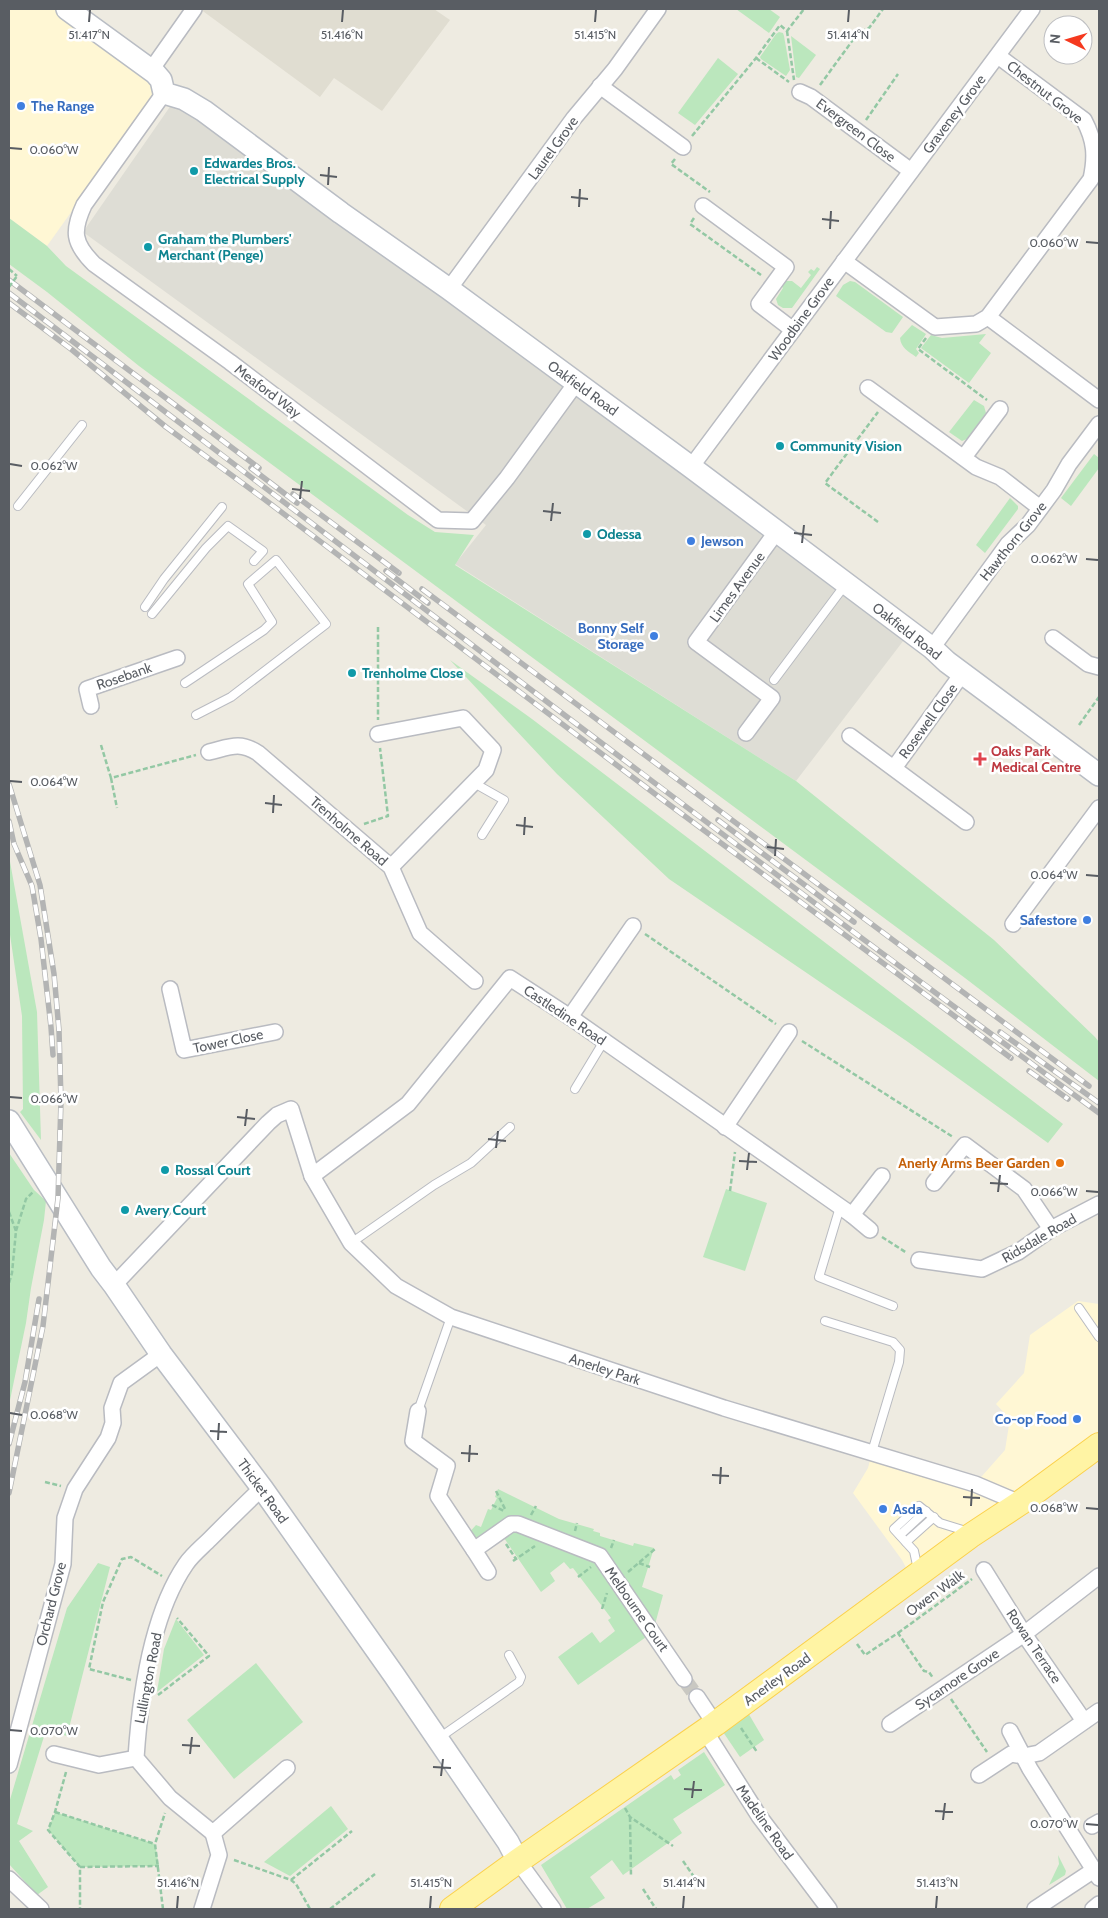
<svg xmlns="http://www.w3.org/2000/svg" width="1108" height="1918" font-family="Cabin,sans-serif">
<style>
.commercial{fill:#fff7d4}
.industrial{fill:#deddd5}
.education{fill:#e0ddd1}
.green{fill:#bbe7bd}
.lines{fill:none;stroke-linecap:round;stroke-linejoin:round}
.street-tunnel{stroke:#c9c8c2;stroke-width:15;stroke-dasharray:15 8;stroke-linecap:butt}
.lane-casing{stroke:#b9bbc1;stroke-width:10}
.street-casing{stroke:#b9bbc1;stroke-width:18}
.secondary-casing{stroke:#b9bdc4;stroke-width:24}
.primary-casing{stroke:#fbd14c;stroke-width:26}
.path{stroke:#93c8a4;stroke-width:2.5;stroke-dasharray:5 2.5;stroke-linecap:butt}
.lane{stroke:#fff;stroke-width:8}
.street{stroke:#fff;stroke-width:15}
.secondary{stroke:#fff;stroke-width:21}
.primary{stroke:#fff4a4;stroke-width:24}
.rail-casing{stroke:#b3b4b4;stroke-width:5.5}
.rail{stroke:#fff;stroke-width:4;stroke-dasharray:11;stroke-linecap:butt}
.path-bridge{stroke:#93c8a4;stroke-width:2.5;stroke-dasharray:5 2.5;stroke-linecap:butt}
.ticks{fill:none;stroke:#595d63;stroke-width:2}
.shop-dot{fill:#3f7fe0;stroke:#fff;stroke-width:2}
.culture-dot{fill:#0f9aa8;stroke:#fff;stroke-width:2}
.health-dot{fill:#e0444e;stroke:#fff;stroke-width:2}
.food-dot{fill:#e8710a;stroke:#fff;stroke-width:2}
.labels{text-anchor:middle;stroke-width:5;stroke-linejoin:round;paint-order:stroke}
.street-label{font-size:14px;fill:#595d63;stroke:#fff}
.shop-label{font-size:14px;font-weight:bold;fill:#366cbe;stroke:#fff;text-anchor:start}
.culture-label{font-size:14px;font-weight:bold;fill:#0d838f;stroke:#fff;text-anchor:start}
.health-label{font-size:14px;font-weight:bold;fill:#be3a42;stroke:#fff;text-anchor:start}
.food-label{font-size:14px;font-weight:bold;fill:#c56008;stroke:#fff;text-anchor:end}
.ticks-label{font-size:12px;text-anchor:middle;fill:#595d63;stroke:#fff;stroke-width:5;stroke-linejoin:round;paint-order:stroke}
</style>
<rect width="100%" height="100%" fill="#eeebe1"/>
<!-- commercial -->
<g class="commercial">
<path d="M 9,9 L 79,9 L 169,75 L 47,246 L 9,218 Z"/>
<path d="M 1078,1301 L 1099,1304 L 1099,1445 L 912,1579 L 902,1560 L 853,1493 L 868,1468 L 872,1452 L 975,1484 L 1005,1450 L 1010,1419 L 996,1404 L 1024,1373 L 1030,1335 Z"/>
</g>
<!-- industrial -->
<path class="industrial" d="M 176,98 L 907,636 L 796,781 L 455,564 L 486,525 L 83,232 Z"/>
<!-- education -->
<path class="education" d="M 200,9 L 434,9 L 450,20 L 382,111 L 334,78 L 320,97 Z"/>
<!-- green -->
<g class="green">
<path d="M 736,9 L 769,9 L 780,17 L 769,33 Z"/>
<path d="M 779,32 L 783,33 L 784,36 L 790,70 L 786,76 L 761,59 L 760,57 L 776,34 Z"/>
<path d="M 791,36 L 816,55 L 799,78 L 796,77 Z"/>
<path d="M 718,58 L 738,74 L 695,125 L 678,113 Z"/>
<path d="M 9,218 L 47,246 L 66,266 L 408,515 L 435,532 L 474,535 L 455,565 L 796,781 L 994,940 L 1095,1037 L 1099,1042 L 1099,1081 L 965,978 L 139,366 L 47,292 L 9,264 Z"/>
<path d="M 817,267 L 820,269 L 792,308 L 783,308 L 778,305 L 776,299 L 783,288 L 781,286 L 786,281 L 792,281 L 801,288 L 811,275 L 808,272 L 811,269 L 814,271 Z"/>
<path d="M 850,281 L 855,282 L 903,317 L 892,333 L 886,332 L 836,296 L 843,285 Z"/>
<path d="M 912,325 L 926,334 L 916,349 L 919,353 L 916,357 C 908,351 901,348 900,338 Z"/>
<path d="M 986,334 L 979,343 L 991,353 L 969,383 L 921,348 L 931,335 L 942,338 Z"/>
<path d="M 974,400 L 984,406 L 986,413 L 967,439 L 962,441 L 949,432 Z"/>
<path d="M 1094,454 L 1099,458 L 1099,468 L 1071,506 L 1061,498 Z"/>
<path d="M 1010,498 L 1018,506 L 1018,509 L 985,553 L 976,545 Z"/>
<path d="M 450,660 L 532,719 L 1063,1124 L 1048,1143 L 908,1042 L 669,879 L 557,774 Z"/>
<path d="M 9,856 L 37,1012 L 41,1140 L 20,1112 L 23,1109 L 22,1016 L 9,928 Z"/>
<path d="M 9,1153 L 34,1190 L 46,1201 L 44,1220 L 31,1288 L 26,1323 L 9,1405 Z"/>
<path d="M 726,1189 L 767,1203 L 745,1271 L 703,1257 Z"/>
<path d="M 498,1489 L 559,1519 L 594,1529 L 593,1531 L 600,1533 L 600,1536 L 633,1546 L 634,1543 L 654,1548 L 642,1587 L 663,1595 L 654,1628 L 603,1554 L 519,1522 L 474,1541 L 467,1535 L 476,1525 L 481,1527 L 488,1509 L 491,1510 L 497,1498 L 495,1497 Z"/>
<path d="M 516,1528 L 598,1558 L 649,1635 L 578,1685 L 558,1657 L 592,1632 L 600,1643 L 615,1631 L 608,1620 L 611,1618 L 573,1568 L 570,1569 L 564,1562 L 550,1573 L 555,1581 L 541,1592 L 502,1535 Z"/>
<path d="M 98,1563 L 110,1567 L 67,1736 L 46,1730 L 17,1824 L 33,1831 L 19,1841 L 48,1887 L 37,1895 L 9,1864 L 9,1803 L 67,1608 Z"/>
<path d="M 176,1619 L 204,1655 L 157,1692 L 164,1649 Z"/>
<path d="M 256,1663 L 303,1722 L 234,1779 L 187,1720 Z"/>
<path d="M 747,1711 L 764,1740 L 740,1757 L 721,1729 Z"/>
<path d="M 704,1752 L 725,1785 L 673,1819 L 682,1833 L 623,1875 L 612,1860 L 590,1877 L 605,1898 L 587,1909 L 567,1909 L 541,1865 L 671,1775 L 674,1780 L 681,1775 L 678,1770 Z"/>
<path d="M 331,1806 L 348,1829 L 290,1876 L 264,1862 Z"/>
<path d="M 55,1812 L 155,1844 L 159,1866 L 80,1867 L 48,1830 Z"/>
<path d="M 1058,1855 L 1066,1871 L 1065,1875 L 1049,1885 L 1059,1864 Z"/>
</g>
<g class="lines">
<!-- street-tunnel -->
<path class="street-tunnel" d="M 684,1679 L 697,1697"/>
<defs>
<g id="lane">
<path d="M 18,506 L 82,425"/>
<path d="M 145,607 L 164,579 L 222,507"/>
<path d="M 152,614 L 206,548 L 228,526 L 263,551 L 254,561"/>
<path d="M 774,680 L 845,585"/>
<path d="M 185,683 L 264,630 L 272,622 L 248,584 L 276,560 L 326,624 L 231,697 L 196,715"/>
<path d="M 474,783 L 504,800 L 482,835"/>
<path d="M 575,1089 L 604,1041"/>
<path d="M 840,1207 L 819,1277 L 893,1306"/>
<path d="M 351,1243 L 434,1185 L 471,1163 L 510,1127"/>
<path d="M 1079,1308 L 1099,1337"/>
<path d="M 825,1321 L 893,1342 L 900,1350 L 899,1362 L 872,1452"/>
<path d="M 418,1411 L 451,1317"/>
<path d="M 900,1535 L 926,1511"/>
<path d="M 906,1542 L 934,1517"/>
<path d="M 918,1570 L 914,1551 L 894,1529 L 919,1506 L 940,1523 L 969,1532"/>
<path d="M 439,1738 L 519,1682 L 521,1677 L 509,1655"/>
</g>
<g id="street">
<path d="M 151,70 L 194,9"/>
<path d="M 600,86 L 683,147"/>
<path d="M 800,92 L 811,97 L 911,171"/>
<path d="M 164,93 L 84,205 C 72,231 73,243 94,264 L 230,362 L 438,520 L 472,521 L 507,478 L 576,383"/>
<path d="M 703,206 L 786,267 L 759,304 L 793,330"/>
<path d="M 844,261 L 935,327 L 976,324 L 988,317 L 1091,179 C 1096,156 1095,141 1084,120 L 998,56"/>
<path d="M 449,289 L 574,118 L 615,69 L 658,9"/>
<path d="M 988,317 L 1099,400"/>
<path d="M 868,388 L 976,467 L 1000,477 L 1040,508"/>
<path d="M 964,457 L 1000,409"/>
<path d="M 691,467 L 1032,9"/>
<path d="M 1053,638 L 1088,664 L 1099,667"/>
<path d="M 932,648 L 1008,544 L 1028,525 L 1054,490 L 1069,464 L 1099,424"/>
<path d="M 91,706 L 87,689 L 177,658"/>
<path d="M 746,733 L 772,698 L 696,642 L 777,531"/>
<path d="M 378,734 L 463,718 L 493,750 L 486,770 L 391,867"/>
<path d="M 850,736 L 966,822"/>
<path d="M 209,752 C 230,747 239,741 258,753 L 391,867 L 420,933 L 475,981"/>
<path d="M 894,768 L 962,674"/>
<path d="M 1013,924 L 1099,808"/>
<path d="M 170,989 L 184,1050 L 275,1032"/>
<path d="M 570,1017 L 633,926"/>
<path d="M 725,1127 L 789,1032"/>
<path d="M 312,1176 L 408,1104 L 510,978 L 570,1017 L 852,1215 L 870,1230"/>
<path d="M 934,1183 L 965,1145 L 1024,1189 L 1051,1229"/>
<path d="M 852,1215 L 882,1176"/>
<path d="M 919,1260 L 982,1269 L 1018,1252 L 1051,1229 L 1099,1204"/>
<path d="M 114,1285 L 268,1123 L 277,1115 L 291,1109 L 312,1176 L 351,1243 L 396,1286 L 451,1317 L 724,1408 L 975,1484 L 1020,1503"/>
<path d="M 418,1411 L 413,1441 L 447,1466 L 438,1496 L 474,1550 L 511,1524 L 518,1524 L 600,1556 L 684,1679"/>
<path d="M 262,1488 C 244,1505 227,1522 210,1539 C 202,1547 192,1555 186,1564 C 151,1615 140,1697 136,1758 L 170,1798 L 213,1833 L 287,1768"/>
<path d="M 474,1550 L 488,1572"/>
<path d="M 984,1570 L 1024,1634 L 1084,1721"/>
<path d="M 697,1697 L 715,1724"/>
<path d="M 890,1724 L 1024,1634 L 1099,1576"/>
<path d="M 705,1731 L 759,1816 L 829,1909"/>
<path d="M 1010,1731 L 1030,1769 L 1099,1878"/>
<path d="M 54,1754 L 99,1765 L 136,1758"/>
<path d="M 9,1765 L 63,1564 L 65,1518 L 75,1489 L 108,1438 L 113,1423 L 112,1408 L 121,1383 L 161,1354"/>
<path d="M 979,1775 L 1011,1754 L 1024,1756 L 1039,1753 L 1099,1711"/>
<path d="M 1092,1826 L 1099,1822"/>
<path d="M 518,1861 L 553,1909"/>
<path d="M 9,1879 L 41,1909"/>
<path d="M 202,1909 L 219,1855 L 213,1833"/>
<path d="M 1035,1909 L 1094,1870"/>
<path d="M 1093,1909 L 1099,1904"/>
</g>
<g id="secondary">
<path d="M 67,9 L 155,73 L 161,80 L 164,93 L 184,99 L 204,111 L 341,213 L 449,289 L 691,467 L 932,648 L 947,662 L 1099,775"/>
<path d="M 9,1121 L 101,1268 L 114,1285 L 161,1354 L 262,1488 L 394,1675 L 508,1842 L 518,1861"/>
</g>
<path id="primary" d="M 452,1909 L 518,1861 L 715,1724 L 970,1536 L 1020,1503 L 1099,1445"/>
</defs>
<!-- lane casing -->
<use href="#lane" class="lane-casing"/>
<!-- street casing -->
<use href="#street" class="street-casing"/>
<!-- secondary casing -->
<use href="#secondary" class="secondary-casing"/>
<!-- primary casing -->
<use href="#primary" class="primary-casing"/>
<!-- path -->
<g class="path">
<path d="M 787,31 L 794,80"/>
<path d="M 756,58 L 789,82"/>
<path d="M 820,85 L 858,33 L 869,28 L 883,9"/>
<path d="M 866,120 L 898,74"/>
<path d="M 692,136 L 756,58 L 780,25 L 787,31 L 804,9"/>
<path d="M 675,159 L 671,164 L 710,192"/>
<path d="M 694,218 L 690,224 L 761,275"/>
<path d="M 9,269 L 17,276"/>
<path d="M 926,338 L 918,349 L 987,400"/>
<path d="M 878,522 L 825,483 L 878,412"/>
<path d="M 378,627 L 378,720"/>
<path d="M 1079,725 L 1099,697"/>
<path d="M 101,745 L 111,778 L 196,755"/>
<path d="M 111,778 L 117,808"/>
<path d="M 364,824 L 388,816 L 380,748"/>
<path d="M 645,934 L 776,1024"/>
<path d="M 802,1041 L 953,1137"/>
<path d="M 730,1191 L 735,1152"/>
<path d="M 9,1212 L 16,1231 L 12,1273 L 9,1283"/>
<path d="M 16,1231 L 26,1199 L 33,1192"/>
<path d="M 882,1237 L 907,1253"/>
<path d="M 45,1482 L 61,1486"/>
<path d="M 496,1491 L 506,1511"/>
<path d="M 492,1505 L 504,1511"/>
<path d="M 531,1515 L 536,1506"/>
<path d="M 575,1531 L 577,1523"/>
<path d="M 506,1544 L 516,1559"/>
<path d="M 611,1548 L 614,1540"/>
<path d="M 513,1561 L 535,1546"/>
<path d="M 639,1563 L 650,1567"/>
<path d="M 628,1572 L 655,1549"/>
<path d="M 950,1575 L 959,1588"/>
<path d="M 578,1577 L 591,1567"/>
<path d="M 602,1609 L 607,1593"/>
<path d="M 898,1633 L 972,1579"/>
<path d="M 857,1644 L 865,1655 L 898,1633 L 924,1671 L 929,1672 L 933,1678"/>
<path d="M 131,1680 L 89,1669 L 103,1602 L 122,1559 L 131,1557 L 162,1576"/>
<path d="M 158,1695 L 209,1656 L 177,1618"/>
<path d="M 951,1699 L 987,1752"/>
<path d="M 741,1728 L 757,1752"/>
<path d="M 66,1772 L 55,1812 L 48,1830 L 80,1867 L 80,1909"/>
<path d="M 625,1808 L 630,1817 L 673,1846"/>
<path d="M 55,1812 L 155,1844"/>
<path d="M 630,1817 L 631,1876"/>
<path d="M 234,1860 L 291,1880 L 296,1884 L 310,1909"/>
<path d="M 683,1861 L 699,1884"/>
<path d="M 80,1867 L 159,1866"/>
<path d="M 291,1880 L 352,1831"/>
<path d="M 643,1889 L 656,1909"/>
<path d="M 163,1909 L 155,1844 L 165,1813"/>
<path d="M 330,1909 L 375,1874"/>
</g>
<!-- lane -->
<use href="#lane" class="lane"/>
<!-- street -->
<use href="#street" class="street"/>
<!-- secondary -->
<use href="#secondary" class="secondary"/>
<!-- primary -->
<use href="#primary" class="primary"/>
<defs>
<g id="rail">
<path d="M 9,280 L 259,468"/>
<path d="M 9,293 C 371,568 732,845 1099,1113"/>
<path d="M 9,303 L 71,349 L 166,427 L 268,502 L 659,797 L 1011,1058"/>
<path d="M 251,468 L 297,503"/>
<path d="M 293,494 L 399,573"/>
<path d="M 386,571 L 428,603"/>
<path d="M 422,589 L 1089,1086"/>
<path d="M 9,784 L 40,885 L 54,974 L 59,1030 L 61,1101 L 58,1198 L 43,1326 L 9,1493"/>
<path d="M 718,820 L 854,922"/>
<path d="M 9,821 L 14,844 L 32,886 L 41,939 L 51,1027 L 53,1055"/>
<path d="M 1000,1032 L 1099,1103"/>
<path d="M 1029,1071 L 1068,1099"/>
<path d="M 9,1444 L 25,1382 L 39,1299"/>
</g>
</defs>
<!-- rail casing -->
<use href="#rail" class="rail-casing"/>
<!-- rail -->
<use href="#rail" class="rail"/>
<!-- path-bridge -->
<path class="path-bridge" d="M 9,287 L 17,276"/>
</g>
<!-- ticks -->
<path class="ticks" d="M 89,22 L 90,10M 342,22 L 343,10M 595,22 L 596,10M 848,22 L 849,10M 10,148 L 22,149M 320,175 L 337,177M 328,185 L 329,167M 571,197 L 588,199M 579,207 L 580,189M 822,219 L 839,221M 830,229 L 831,211M 1086,242 L 1098,243M 10,464 L 22,466M 292,489 L 310,491M 300,499 L 302,481M 543,511 L 561,513M 551,521 L 553,503M 794,533 L 812,535M 802,543 L 804,525M 1086,559 L 1098,560M 10,781 L 22,782M 265,803 L 282,805M 273,813 L 274,795M 516,825 L 533,827M 524,835 L 525,817M 767,847 L 784,849M 775,856 L 776,839M 1086,875 L 1098,876M 10,1097 L 22,1098M 237,1117 L 255,1119M 245,1126 L 247,1109M 488,1139 L 506,1141M 496,1148 L 498,1131M 739,1161 L 757,1162M 747,1170 L 749,1153M 990,1183 L 1008,1184M 1086,1191 L 1098,1192M 998,1192 L 1000,1175M 10,1413 L 22,1415M 210,1431 L 227,1432M 218,1440 L 219,1423M 461,1453 L 478,1454M 469,1462 L 470,1445M 712,1475 L 729,1476M 720,1484 L 721,1467M 963,1497 L 980,1498M 971,1506 L 972,1489M 1086,1508 L 1098,1509M 10,1730 L 22,1731M 182,1745 L 200,1746M 190,1754 L 192,1737M 433,1767 L 451,1768M 441,1776 L 443,1759M 684,1789 L 702,1790M 692,1798 L 694,1781M 935,1811 L 953,1812M 943,1820 L 945,1803M 1086,1824 L 1098,1825M 177,1908 L 178,1896M 430,1908 L 431,1896M 683,1908 L 684,1896M 936,1908 L 937,1896"/>
<!-- markers -->
<g class="shop-dot">
<circle cx="21" cy="106" r="5"/>
<circle cx="691" cy="541" r="5"/>
<circle cx="654" cy="636" r="5"/>
<circle cx="1087" cy="920" r="5"/>
<circle cx="1077" cy="1419" r="5"/>
<circle cx="883" cy="1509" r="5"/>
</g>
<g class="culture-dot">
<circle cx="194" cy="171" r="5"/>
<circle cx="148" cy="247" r="5"/>
<circle cx="780" cy="446" r="5"/>
<circle cx="587" cy="534" r="5"/>
<circle cx="352" cy="673" r="5"/>
<circle cx="165" cy="1170" r="5"/>
<circle cx="125" cy="1210" r="5"/>
</g>
<path class="health-dot" d="M977.5 751.5h5v5h5v5h-5v5h-5v-5h-5v-5h5z"/>
<circle class="food-dot" cx="1060" cy="1163" r="5"/>
<g class="labels">
<!-- street labels -->
<g class="street-label">
<text transform="translate(1045 92) rotate(38)" y="5">Chestnut Grove</text>
<text transform="translate(954 114) rotate(-53)" y="5">Graveney Grove</text>
<text transform="translate(856 130) rotate(37)" y="5">Evergreen Close</text>
<text transform="translate(553 148) rotate(-54)" y="5">Laurel Grove</text>
<text transform="translate(801 319) rotate(-54)" y="5">Woodbine Grove</text>
<text transform="translate(583 388) rotate(36)" y="5">Oakfield Road</text>
<text transform="translate(268 391) rotate(37)" y="5">Meaford Way</text>
<text transform="translate(1013 541) rotate(-51)" y="5">Hawthorn Grove</text>
<text transform="translate(737 587) rotate(-54)" y="5">Limes Avenue</text>
<text transform="translate(907 631) rotate(38)" y="5">Oakfield Road</text>
<text transform="translate(124 676) rotate(-19)" y="5">Rosebank</text>
<text transform="translate(928 721) rotate(-54)" y="5">Rosewell Close</text>
<text transform="translate(349 831) rotate(41)" y="5">Trenholme Road</text>
<text transform="translate(565 1015) rotate(34)" y="5">Castledine Road</text>
<text transform="translate(228 1041) rotate(-12)" y="5">Tower Close</text>
<text transform="translate(1039 1238) rotate(-30)" y="5">Ridsdale Road</text>
<text transform="translate(605 1369) rotate(18)" y="5">Anerley Park</text>
<text transform="translate(263 1491) rotate(54)" y="5">Thicket Road</text>
<text transform="translate(935 1593) rotate(-36)" y="5">Owen Walk</text>
<text transform="translate(51 1604) rotate(-76)" y="5">Orchard Grove</text>
<text transform="translate(637 1609) rotate(55)" y="5">Melbourne Court</text>
<text transform="translate(1034 1646) rotate(56)" y="5">Rowan Terrace</text>
<text transform="translate(148 1678) rotate(-79)" y="5">Lullington Road</text>
<text transform="translate(777 1679) rotate(-36)" y="5">Anerley Road</text>
<text transform="translate(957 1679) rotate(-34)" y="5">Sycamore Grove</text>
<text transform="translate(765 1822) rotate(55)" y="5">Madeline Road</text>
</g>
<!-- shop labels -->
<g class="shop-label">
<text x="31" y="111">The Range</text>
<text x="701" y="546">Jewson</text>
<text x="644" y="633" text-anchor="end">Bonny Self<tspan x="644" dy="16">Storage</tspan></text>
<text x="1077" y="925" text-anchor="end">Safestore</text>
<text x="1067" y="1424" text-anchor="end">Co-op Food</text>
<text x="893" y="1514">Asda</text>
</g>
<!-- culture labels -->
<g class="culture-label">
<text x="204" y="168">Edwardes Bros.<tspan x="204" dy="16">Electrical Supply</tspan></text>
<text x="158" y="244">Graham the Plumbers'<tspan x="158" dy="16">Merchant (Penge)</tspan></text>
<text x="790" y="451">Community Vision</text>
<text x="597" y="539">Odessa</text>
<text x="362" y="678">Trenholme Close</text>
<text x="175" y="1175">Rossal Court</text>
<text x="135" y="1215">Avery Court</text>
</g>
<!-- health labels -->
<g class="health-label">
<text x="991" y="756">Oaks Park<tspan x="991" dy="16">Medical Centre</tspan></text>
</g>
<!-- food labels -->
<g class="food-label">
<text x="1050" y="1168">Anerly Arms Beer Garden</text>
</g>
</g>
<g class="ticks-label">
<text x="89" y="39">51.417°N</text>
<text x="342" y="39">51.416°N</text>
<text x="595" y="39">51.415°N</text>
<text x="848" y="39">51.414°N</text>
<text x="54" y="154">0.060°W</text>
<text x="1054" y="247">0.060°W</text>
<text x="54" y="470">0.062°W</text>
<text x="1054" y="563">0.062°W</text>
<text x="54" y="786">0.064°W</text>
<text x="1054" y="879">0.064°W</text>
<text x="54" y="1103">0.066°W</text>
<text x="1054" y="1196">0.066°W</text>
<text x="54" y="1419">0.068°W</text>
<text x="1054" y="1512">0.068°W</text>
<text x="54" y="1735">0.070°W</text>
<text x="1054" y="1828">0.070°W</text>
<text x="178" y="1887">51.416°N</text>
<text x="431" y="1887">51.415°N</text>
<text x="684" y="1887">51.414°N</text>
<text x="937" y="1887">51.413°N</text>
</g>
<!-- border -->
<rect width="1108" height="1918" fill="none" stroke="#595d63" stroke-width="20"/>
<!-- north arrow -->
<g transform="translate(1068 40) rotate(275)"><circle r="24" fill="#ffffff" stroke="#bdbec1"/>
<path d="M0-4L9 19L0 12L-9 19Z" fill="#f5391f"/>
<text y="-8" font-size="14" font-weight="bold" text-anchor="middle" fill="#595d63">N</text>
</g>
</svg>
